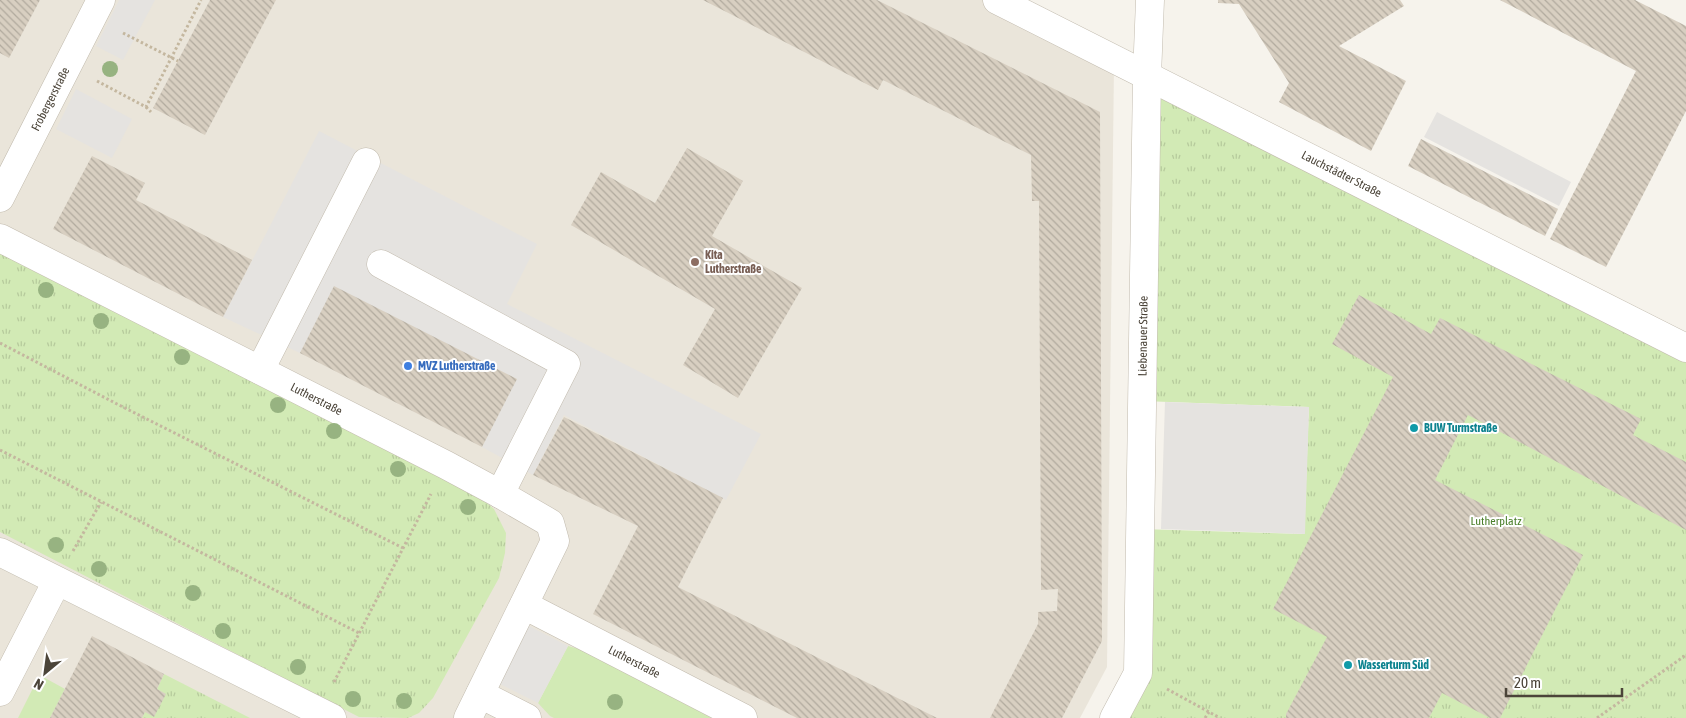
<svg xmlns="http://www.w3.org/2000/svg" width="1686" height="718" font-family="'Asap Condensed',sans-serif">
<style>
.residential{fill:#eae5da}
.grass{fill:#d2eab5}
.park{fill:url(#park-tufts)}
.parking{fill:#e5e3e0}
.building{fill:url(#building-back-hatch)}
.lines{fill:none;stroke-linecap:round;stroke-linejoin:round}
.minor-casing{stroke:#c2bbae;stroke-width:29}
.path{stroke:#c4b79f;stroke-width:3;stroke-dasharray:2.5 2.5;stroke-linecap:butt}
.minor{stroke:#fff;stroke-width:28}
.tree{fill:#97b381}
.education-dot{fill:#8d6e63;stroke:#fff;stroke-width:2}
.shop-dot{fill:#3f7fe0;stroke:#fff;stroke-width:2}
.culture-dot{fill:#0f9aa8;stroke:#fff;stroke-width:2}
.labels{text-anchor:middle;stroke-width:4;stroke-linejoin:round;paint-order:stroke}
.street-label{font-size:12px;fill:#4b4439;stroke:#fff}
.education-label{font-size:12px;font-weight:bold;fill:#785e54;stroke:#fff;text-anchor:start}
.shop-label{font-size:12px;font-weight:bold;fill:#366cbe;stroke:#fff;text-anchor:start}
.culture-label{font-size:12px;font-weight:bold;fill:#0d838f;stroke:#fff;text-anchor:start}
.park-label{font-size:12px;fill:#4a7f2a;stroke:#fff}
</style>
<defs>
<pattern id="park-tufts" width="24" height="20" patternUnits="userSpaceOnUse" patternTransform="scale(1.25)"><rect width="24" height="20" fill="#d2eab5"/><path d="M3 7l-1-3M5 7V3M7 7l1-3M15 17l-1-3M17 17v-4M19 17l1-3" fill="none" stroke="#b6ca9c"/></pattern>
<pattern id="building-back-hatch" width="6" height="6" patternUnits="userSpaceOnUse" patternTransform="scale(1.25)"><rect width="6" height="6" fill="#d8cfc1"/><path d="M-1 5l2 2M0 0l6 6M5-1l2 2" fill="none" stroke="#b1aa9e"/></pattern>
</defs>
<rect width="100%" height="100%" fill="#f6f3ec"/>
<!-- residential -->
<path class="residential" d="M 0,0 L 988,0 L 1114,64 L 1107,667 L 1080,718 L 0,718 Z"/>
<!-- grass -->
<g class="grass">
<path d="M 568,646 L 579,649 L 712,718 L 554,718 L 550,716 L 538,703 Z"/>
<path d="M 41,678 L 45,678 L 65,689 L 50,718 L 18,718 L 37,680 Z"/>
</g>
<!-- park -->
<g class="park">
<path d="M 1147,76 L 1686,348 L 1686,718 L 1114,718 L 1138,673 L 1140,529 L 1304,534 L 1309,407 L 1142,401 Z"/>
<path d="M 0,252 L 474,492 L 494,509 L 506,533 L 505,553 L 499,578 L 433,698 L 419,713 L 408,718 L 359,717 L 0,532 Z"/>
<path d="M 164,674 L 250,718 L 142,718 L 145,712 L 165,694 L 157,689 Z"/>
</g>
<!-- parking -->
<g class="parking">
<path d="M 119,0 L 155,0 L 123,60 L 96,46 Z"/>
<path d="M 76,89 L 132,119 L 112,158 L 56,129 Z"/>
<path d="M 1437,112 L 1571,182 L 1559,206 L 1424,137 Z"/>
<path d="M 319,131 L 537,244 L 507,304 L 761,434 L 726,500 L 564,415 L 533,475 L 482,447 L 517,379 L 334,287 L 300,353 L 223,317 Z"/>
<path d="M 1165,402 L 1309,407 L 1305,534 L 1161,529 Z"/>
<path d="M 517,620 L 568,646 L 538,703 L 488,678 Z"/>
</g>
<!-- building -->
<g class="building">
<path d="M 0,0 L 40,0 L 9,58 L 0,53 Z"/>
<path d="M 210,0 L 276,0 L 205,135 L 153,108 Z"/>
<path d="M 703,0 L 877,0 L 1100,112 L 1102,641 L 1062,718 L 990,718 L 1038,624 L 1038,612 L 1057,611 L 1058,589 L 1041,590 L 1039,201 L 1032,201 L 1031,155 L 883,80 L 878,90 Z"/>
<path d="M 1218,0 L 1400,0 L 1404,6 L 1339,46 L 1406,81 L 1371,151 L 1279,102 L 1289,83 L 1239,4 L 1218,3 Z"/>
<path d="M 1500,0 L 1635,0 L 1686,26 L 1686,111 L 1606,267 L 1550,239 L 1636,71 Z"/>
<path d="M 1421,139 L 1558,209 L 1545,236 L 1408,166 Z"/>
<path d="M 687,148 L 743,181 L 712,236 L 802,288 L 738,398 L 683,365 L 715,309 L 571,225 L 601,172 L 655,203 Z"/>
<path d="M 92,156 L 145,183 L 136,200 L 252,260 L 223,317 L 53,229 Z"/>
<path d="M 334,286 L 517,379 L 482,447 L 300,353 Z"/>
<path d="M 1359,295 L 1431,334 L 1440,318 L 1641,419 L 1633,435 L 1686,462 L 1686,530 L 1468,415 L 1435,480 L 1583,555 L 1500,718 L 1490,718 L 1442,693 L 1429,718 L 1286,718 L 1286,714 L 1327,637 L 1273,609 L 1393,377 L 1332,344 Z"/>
<path d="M 564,417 L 723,498 L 678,587 L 937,718 L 797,718 L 593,614 L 638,526 L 533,475 Z"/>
<path d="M 92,636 L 164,674 L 157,689 L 166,694 L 154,717 L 145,712 L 142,718 L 50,718 Z"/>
</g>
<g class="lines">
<defs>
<g id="minor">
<path id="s1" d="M 997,0 L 1686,348"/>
<path id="s2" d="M 0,198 L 101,0"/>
<path id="s3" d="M 0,238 L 446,465 L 500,494 L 550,523 L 555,541 L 468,718"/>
<path d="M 381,264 L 566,364 L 500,494"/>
<path d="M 260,370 L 366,162"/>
<path d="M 0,552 L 332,718"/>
<path id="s4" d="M 524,605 L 743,718"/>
<path d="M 0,692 L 57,581"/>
<path d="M 480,694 L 527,718"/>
<path id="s5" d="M 1114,718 L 1138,673 L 1147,76 L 1150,0"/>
</g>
</defs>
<!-- minor casing -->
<use href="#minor" class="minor-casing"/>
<!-- path -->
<g class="path">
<path d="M 123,33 L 178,61"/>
<path d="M 97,81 L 146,107 L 201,0"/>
<path d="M 146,107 L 151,112"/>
<path d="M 0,343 L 117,404 L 403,548"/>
<path d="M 0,450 L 359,633"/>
<path d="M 73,551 L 101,502"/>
<path d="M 334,682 L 431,494"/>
<path d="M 1167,689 L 1220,718"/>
<path d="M 1205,718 L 1209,712"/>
<path d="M 1597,718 L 1686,655"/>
</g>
<!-- minor -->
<use href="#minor" class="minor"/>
</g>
<!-- trees -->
<g class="tree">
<circle cx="110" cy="69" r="8"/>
<circle cx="46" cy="290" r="8"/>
<circle cx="101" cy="321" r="8"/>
<circle cx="182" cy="357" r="8"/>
<circle cx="278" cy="405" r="8"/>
<circle cx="334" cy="431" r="8"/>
<circle cx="398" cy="469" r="8"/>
<circle cx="468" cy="507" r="8"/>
<circle cx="56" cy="545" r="8"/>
<circle cx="99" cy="569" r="8"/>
<circle cx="193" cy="593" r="8"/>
<circle cx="223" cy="631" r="8"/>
<circle cx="298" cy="667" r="8"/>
<circle cx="353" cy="699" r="8"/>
<circle cx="404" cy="701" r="8"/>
<circle cx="615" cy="702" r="8"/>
</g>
<!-- markers -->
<circle class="education-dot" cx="695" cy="262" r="5"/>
<circle class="shop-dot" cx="408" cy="366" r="5"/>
<g class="culture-dot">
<circle cx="1414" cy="428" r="5"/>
<circle cx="1348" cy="665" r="5"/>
</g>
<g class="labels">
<!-- street labels -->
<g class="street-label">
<text dy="4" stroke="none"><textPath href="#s2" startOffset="111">Frobergerstraße</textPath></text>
<text dy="4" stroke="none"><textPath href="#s1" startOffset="386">Lauchstädter Straße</textPath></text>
<text dy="4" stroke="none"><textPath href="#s5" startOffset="388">Liebenauer Straße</textPath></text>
<text dy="4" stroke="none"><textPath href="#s3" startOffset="355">Lutherstraße</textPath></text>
<text dy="4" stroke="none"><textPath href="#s4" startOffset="124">Lutherstraße</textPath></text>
</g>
<!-- education labels -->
<g class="education-label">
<text x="705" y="259">Kita<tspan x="705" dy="14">Lutherstraße</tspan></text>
</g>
<!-- shop labels -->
<g class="shop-label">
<text x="418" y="370">MVZ Lutherstraße</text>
</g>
<!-- culture labels -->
<g class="culture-label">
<text x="1424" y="432">BUW Turmstraße</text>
<text x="1358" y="669">Wasserturm Süd</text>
</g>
<!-- park labels -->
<g class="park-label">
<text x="1496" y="525">Lutherplatz</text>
</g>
</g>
<!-- north arrow -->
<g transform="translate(45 673) rotate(209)" stroke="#ffffff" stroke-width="4" paint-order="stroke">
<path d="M0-4L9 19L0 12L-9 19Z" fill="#4b4439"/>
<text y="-8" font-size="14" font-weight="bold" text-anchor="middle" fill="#4b4439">N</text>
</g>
<!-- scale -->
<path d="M1506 688v8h116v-8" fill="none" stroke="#4b4439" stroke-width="2.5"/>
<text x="1514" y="688" font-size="15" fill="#4b4439" stroke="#ffffff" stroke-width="4" paint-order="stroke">20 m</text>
</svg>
